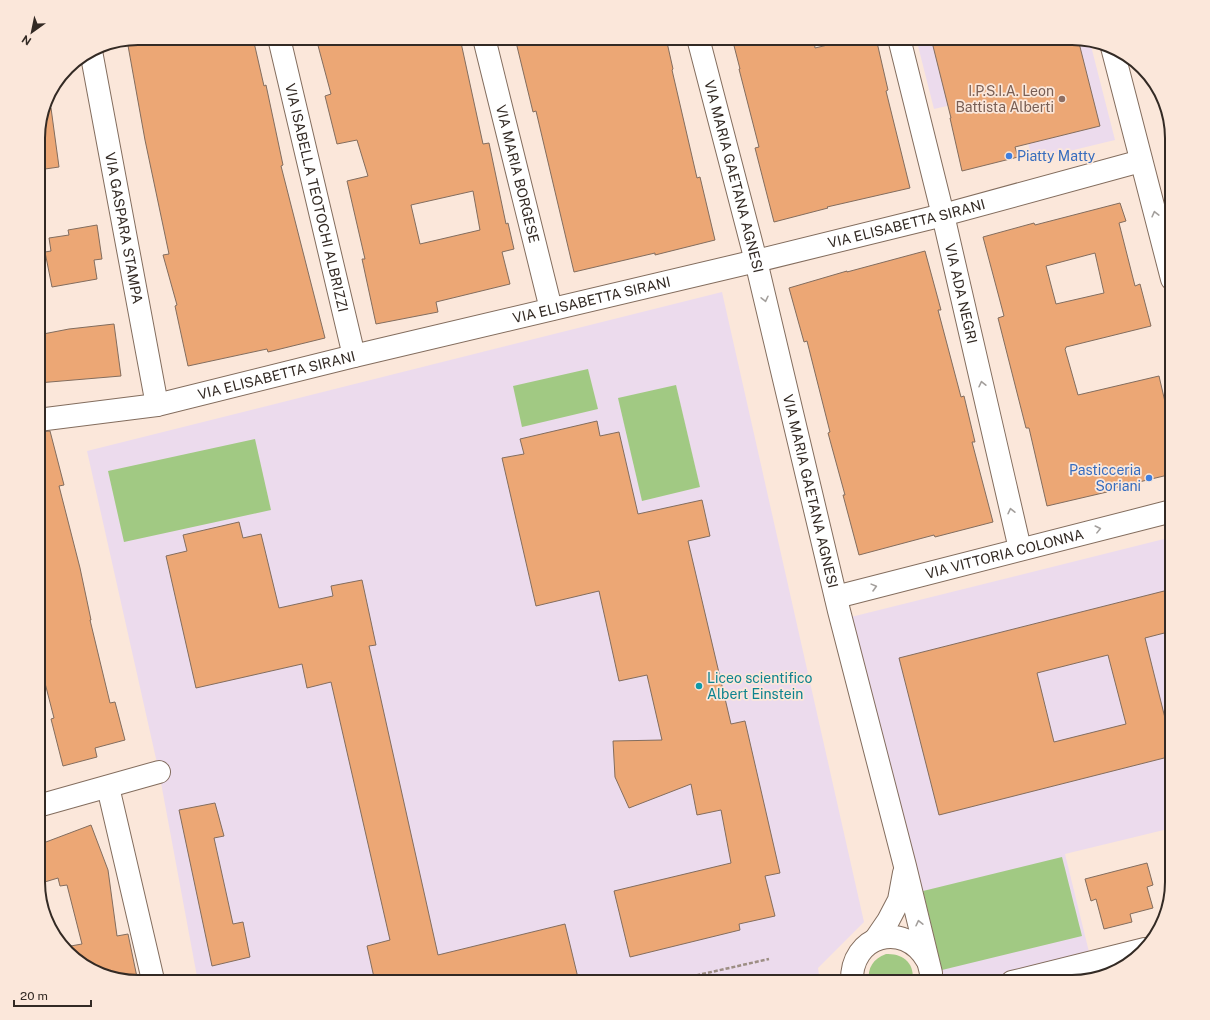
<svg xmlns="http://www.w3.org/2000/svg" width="1210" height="1020" font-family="'Public Sans',sans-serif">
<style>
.education{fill:#ecdbed}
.grass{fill:#a1c983}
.building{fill:#eca775;stroke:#836d5e;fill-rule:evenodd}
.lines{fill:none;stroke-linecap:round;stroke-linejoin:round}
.street-casing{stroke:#836d5e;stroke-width:24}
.path{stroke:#9d8e84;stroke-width:2.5;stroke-dasharray:4 2;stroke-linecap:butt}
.street{stroke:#fff;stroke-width:22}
.oneway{stroke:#a39f9c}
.education-dot{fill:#8d6e63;stroke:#fbe7da;stroke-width:1.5}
.shop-dot{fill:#3f7fe0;stroke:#fbe7da;stroke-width:1.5}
.culture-dot{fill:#0f9aa8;stroke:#fbe7da;stroke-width:1.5}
.labels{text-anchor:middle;stroke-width:3.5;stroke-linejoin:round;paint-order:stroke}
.education-label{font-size:14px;fill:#785e54;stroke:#fbe7da;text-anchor:end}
.shop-label{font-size:14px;fill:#366cbe;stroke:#fbe7da;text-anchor:start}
.street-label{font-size:14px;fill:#332a24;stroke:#fbe7da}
.culture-label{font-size:14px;fill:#0d838f;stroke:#fbe7da;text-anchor:start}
.rim{fill:none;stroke:#332a24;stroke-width:2}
</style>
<rect width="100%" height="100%" fill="#fbe7da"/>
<!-- education -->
<g class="education">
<path d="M 916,38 L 1072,38 L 1090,42 L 1115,140 L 1032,160 L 1016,90 L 934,109 Z"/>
<path d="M 722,292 L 864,922 L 818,968 L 820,982 L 198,982 L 159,772 L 87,451 Z"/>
<path d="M 1172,537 L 1172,828 L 1065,854 L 1090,956 L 974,982 L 946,982 L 938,973 L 851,617 Z"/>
</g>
<!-- grass -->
<g class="grass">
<path d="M 588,369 L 598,409 L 522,427 L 513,386 Z"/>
<path d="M 676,385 L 700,487 L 642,501 L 618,398 Z"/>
<path d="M 255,439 L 271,510 L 124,542 L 108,471 Z"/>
<path d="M 1062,857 L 1082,936 L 942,970 L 923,891 Z"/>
<path d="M 886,954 C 903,953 916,964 912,982 L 869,982 C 867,968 873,959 886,954 Z"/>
</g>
<!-- building -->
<g class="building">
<path d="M 138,38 L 253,38 L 264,86 L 266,85 L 283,165 L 281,166 L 325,338 L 268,352 L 267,349 L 188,366 L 175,306 L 177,305 L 163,255 L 169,254 L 145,140 L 127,40 Z"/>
<path d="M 316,38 L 460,38 L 483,144 L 489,143 L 506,224 L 508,223 L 514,249 L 502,252 L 510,284 L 436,302 L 438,312 L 376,324 L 362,259 L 365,259 L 347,181 L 368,176 L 357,140 L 337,144 L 325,96 L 331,94 ZM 473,191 L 480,230 L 420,244 L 411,205 Z"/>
<path d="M 515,38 L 666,38 L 673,69 L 672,70 L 697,178 L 700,177 L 715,240 L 655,255 L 655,253 L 574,272 L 536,111 L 533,112 Z"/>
<path d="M 732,38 L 814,38 L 815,48 L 857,38 L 876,38 L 888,90 L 886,91 L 910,188 L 827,207 L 828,208 L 774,222 L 755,148 L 759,147 L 739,69 L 740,69 Z"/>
<path d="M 931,38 L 1072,38 L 1078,39 L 1100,126 L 1015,147 L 1018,157 L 962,171 L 950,118 L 951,118 Z"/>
<path d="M 44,108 L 51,108 L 59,167 L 38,170 L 38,131 Z"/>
<path d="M 1120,203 L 1126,221 L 1119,223 L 1135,286 L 1140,284 L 1151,326 L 1066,347 L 1066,348 L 1065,349 L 1078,395 L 1159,376 L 1172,432 L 1172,474 L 1106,490 L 1107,492 L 1047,506 L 1029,428 L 1026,428 L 998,318 L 1004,316 L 983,237 L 1034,223 L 1035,225 ZM 1095,253 L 1104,293 L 1056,304 L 1046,266 Z"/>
<path d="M 97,225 L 102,259 L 94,260 L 97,279 L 52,287 L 45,252 L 51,251 L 49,238 L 69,235 L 68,230 Z"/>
<path d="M 925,251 L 941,310 L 938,310 L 961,397 L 964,396 L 975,442 L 972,442 L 993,522 L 935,537 L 934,535 L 859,555 L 843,495 L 845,495 L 828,433 L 830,432 L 807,341 L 804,342 L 789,288 L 847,271 L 847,272 Z"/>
<path d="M 114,324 L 121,376 L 38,383 L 38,335 L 69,329 Z"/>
<path d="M 597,421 L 600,436 L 619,432 L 638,514 L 702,500 L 710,536 L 688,541 L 731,724 L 745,721 L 780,873 L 765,876 L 775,916 L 739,924 L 740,930 L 630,957 L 614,891 L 731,863 L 721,810 L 697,815 L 691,784 L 629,808 L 615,777 L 613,741 L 662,740 L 647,675 L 619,681 L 599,591 L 536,606 L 502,458 L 524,454 L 520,439 Z"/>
<path d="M 50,431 L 64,485 L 59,486 L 80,568 L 91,620 L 90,620 L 110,703 L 115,702 L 125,740 L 95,748 L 97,757 L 63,766 L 51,719 L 54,718 L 38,656 L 38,432 Z"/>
<path d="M 239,522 L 243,538 L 261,534 L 279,608 L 333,596 L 331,586 L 362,580 L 376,645 L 369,646 L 438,955 L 565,924 L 579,982 L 375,982 L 367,946 L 390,940 L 331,682 L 307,688 L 302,664 L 196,688 L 166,556 L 187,551 L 183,535 Z"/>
<path d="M 1172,589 L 1172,631 L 1145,638 L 1165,718 L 1172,716 L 1172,756 L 939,815 L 899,658 ZM 1108,655 L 1126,724 L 1054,742 L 1037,673 Z"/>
<path d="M 215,803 L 224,836 L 214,838 L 233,924 L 243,922 L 250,957 L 212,966 L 179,810 Z"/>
<path d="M 91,825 L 108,870 L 117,936 L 128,934 L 138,982 L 100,974 L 72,957 L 65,947 L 82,944 L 67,885 L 60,886 L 58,878 L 38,884 L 38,845 Z"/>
<path d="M 1147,863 L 1153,885 L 1147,887 L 1153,908 L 1130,914 L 1132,922 L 1104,929 L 1096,899 L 1091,901 L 1085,879 Z"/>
</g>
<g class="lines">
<defs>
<g id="street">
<path id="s1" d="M 279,38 L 354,356"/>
<path id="s2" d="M 484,38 L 551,309"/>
<path id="s3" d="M 698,38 L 756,261 L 839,611 L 905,866 L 931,973 L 930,982"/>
<path id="s4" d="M 899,38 L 943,215 L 1020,549"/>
<path d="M 1112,47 L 1172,279"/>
<path id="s5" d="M 91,51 L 157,405"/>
<path id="s6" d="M 38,420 L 157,405 L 354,356 L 756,261 L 943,215 L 1141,161"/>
<path id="s7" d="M 836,597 L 1172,511"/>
<path d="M 108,787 L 153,980"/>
<path d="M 38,806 L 159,772"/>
<path d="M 875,940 L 888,921 L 899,900 L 904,873"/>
<path d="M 852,982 C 850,935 904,920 927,960"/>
<path d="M 1012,982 L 1145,949"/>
</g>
</defs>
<!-- street casing -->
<use href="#street" class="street-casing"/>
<!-- path -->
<path class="path" d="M 667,982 L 769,959"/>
<!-- street -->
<use href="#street" class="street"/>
</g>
<!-- one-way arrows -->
<defs><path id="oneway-chevron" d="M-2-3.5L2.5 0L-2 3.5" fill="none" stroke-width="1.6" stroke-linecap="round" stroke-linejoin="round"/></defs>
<g class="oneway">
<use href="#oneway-chevron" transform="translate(1155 214) rotate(-104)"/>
<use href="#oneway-chevron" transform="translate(765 299) rotate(77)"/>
<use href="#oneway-chevron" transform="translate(982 384) rotate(-103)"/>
<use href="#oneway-chevron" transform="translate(1011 511) rotate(-103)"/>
<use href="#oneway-chevron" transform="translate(1098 529) rotate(-14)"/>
<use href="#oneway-chevron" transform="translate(874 587) rotate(-15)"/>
<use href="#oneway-chevron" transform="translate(919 923) rotate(-103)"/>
</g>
<!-- markers -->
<circle class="education-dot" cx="1062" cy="99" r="4"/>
<g class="shop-dot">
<circle cx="1009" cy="156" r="4"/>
<circle cx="1149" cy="478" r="4"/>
</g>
<circle class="culture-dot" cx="699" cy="686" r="4"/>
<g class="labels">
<!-- education labels -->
<g class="education-label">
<text x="1054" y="96">I.P.S.I.A. Leon<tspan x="1054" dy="16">Battista Alberti</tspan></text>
</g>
<!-- shop labels -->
<g class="shop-label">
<text x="1017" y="161">Piatty Matty</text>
<text x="1141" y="475" text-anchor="end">Pasticceria<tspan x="1141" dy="16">Soriani</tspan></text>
</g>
<!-- street labels -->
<g class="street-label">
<text dy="5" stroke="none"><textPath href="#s2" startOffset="140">VIA MARIA BORGESE</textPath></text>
<text dy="5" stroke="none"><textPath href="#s3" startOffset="143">VIA MARIA GAETANA AGNESI</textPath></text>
<text dy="5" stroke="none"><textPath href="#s1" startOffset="164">VIA ISABELLA TEOTOCHI ALBRIZZI</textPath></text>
<text dy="5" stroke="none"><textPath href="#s6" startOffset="891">VIA ELISABETTA SIRANI</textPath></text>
<text dy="5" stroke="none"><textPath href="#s5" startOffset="180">VIA GASPARA STAMPA</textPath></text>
<text dy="5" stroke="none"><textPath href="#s4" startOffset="263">VIA ADA NEGRI</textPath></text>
<text dy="5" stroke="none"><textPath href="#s6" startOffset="567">VIA ELISABETTA SIRANI</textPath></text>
<text dy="5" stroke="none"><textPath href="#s6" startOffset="243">VIA ELISABETTA SIRANI</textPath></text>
<text dy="5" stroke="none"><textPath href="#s3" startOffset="467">VIA MARIA GAETANA AGNESI</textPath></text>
<text dy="5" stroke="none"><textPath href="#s7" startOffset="174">VIA VITTORIA COLONNA</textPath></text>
</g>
<!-- culture labels -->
<g class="culture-label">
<text x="707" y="683">Liceo scientifico<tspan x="707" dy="16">Albert Einstein</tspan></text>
</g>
</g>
<!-- crop -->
<path d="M0 0H1210V1020H0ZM138 45H1072A93 93 0 0 1 1165 138V882A93 93 0 0 1 1072 975H138A93 93 0 0 1 45 882V138A93 93 0 0 1 138 45Z" fill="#fbe7da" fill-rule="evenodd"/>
<path class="rim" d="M138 45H1072A93 93 0 0 1 1165 138V882A93 93 0 0 1 1072 975H138A93 93 0 0 1 45 882V138A93 93 0 0 1 138 45Z"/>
<!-- north arrow -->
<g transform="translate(32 32) rotate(213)" stroke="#fbe7da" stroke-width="3" paint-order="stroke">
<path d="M0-3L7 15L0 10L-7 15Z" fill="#332a24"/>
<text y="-6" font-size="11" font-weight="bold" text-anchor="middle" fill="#332a24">N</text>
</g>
<!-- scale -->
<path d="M14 1000v6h77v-6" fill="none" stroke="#332a24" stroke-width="2"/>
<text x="20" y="1000" font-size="12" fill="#332a24" stroke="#fbe7da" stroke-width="3" paint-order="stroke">20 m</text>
</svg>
